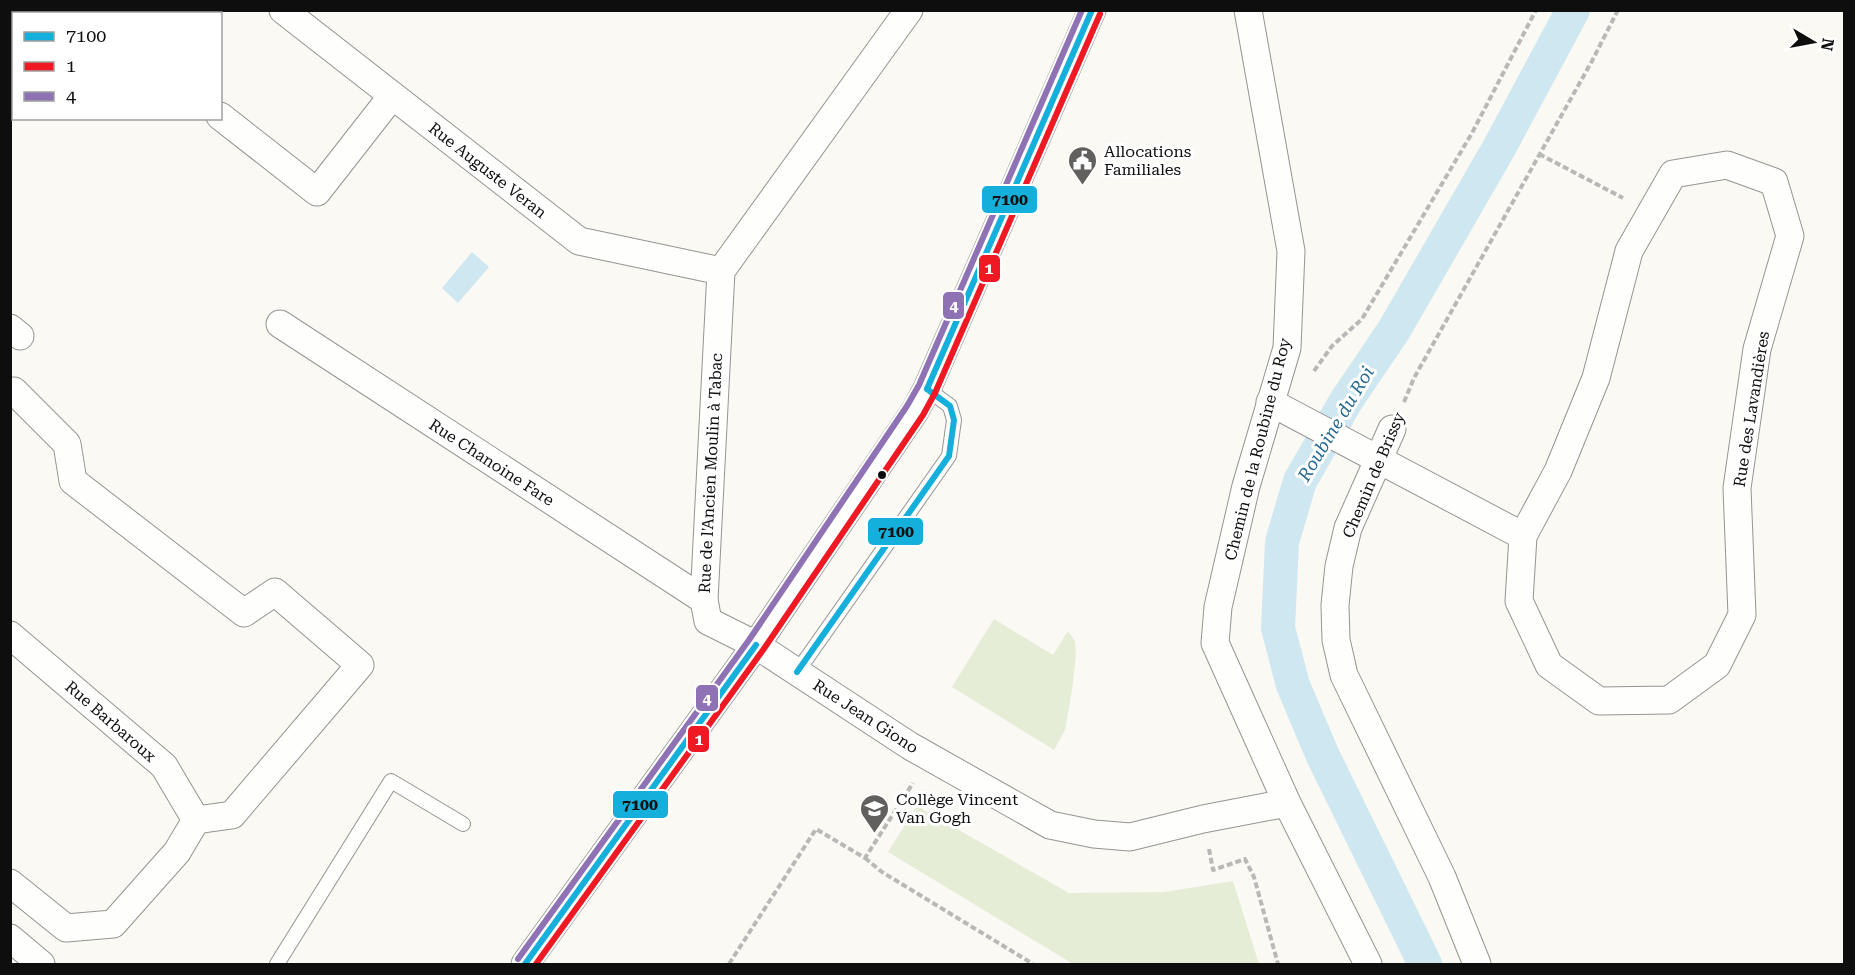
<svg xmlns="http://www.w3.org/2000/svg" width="1855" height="975" font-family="'Roboto Serif',serif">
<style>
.green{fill:#e6edd7}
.water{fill:#cfe7f0}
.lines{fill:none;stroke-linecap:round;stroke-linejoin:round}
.canal{stroke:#cfe7f0;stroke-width:34}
.lane-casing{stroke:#949492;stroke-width:16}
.street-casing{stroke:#949492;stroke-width:29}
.path{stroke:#b8b8b7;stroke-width:4;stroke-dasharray:6 3;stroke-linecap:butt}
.lane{stroke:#fefefd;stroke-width:14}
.street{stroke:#fefefd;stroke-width:27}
.bus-1-casing{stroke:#fff;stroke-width:10}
.bus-2-casing{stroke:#fff;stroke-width:10}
.bus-3-casing{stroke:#fff;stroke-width:10}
.bus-1{stroke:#15afdc;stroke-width:6}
.bus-2{stroke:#ef1923;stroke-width:6}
.bus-3{stroke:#8e72b4;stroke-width:6}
.bus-dot{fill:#0e0e0e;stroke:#fff;stroke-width:2}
.labels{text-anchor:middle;stroke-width:6;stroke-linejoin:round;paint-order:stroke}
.poi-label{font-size:16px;fill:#0e0e0e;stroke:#fff;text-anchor:start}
.street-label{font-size:16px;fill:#0e0e0e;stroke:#fff}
.water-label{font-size:18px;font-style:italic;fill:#276a91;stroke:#fff}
.line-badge{stroke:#fff;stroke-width:2}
.badge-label{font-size:16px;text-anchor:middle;font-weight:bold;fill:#fff}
.pale-badge-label{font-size:16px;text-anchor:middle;font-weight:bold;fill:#111}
</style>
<rect width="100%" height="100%" fill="#faf9f4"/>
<!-- green -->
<g class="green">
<path d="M 994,619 L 1053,655 L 1068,631 L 1075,641 L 1076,655 L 1072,690 L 1065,730 L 1054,750 L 952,687 Z"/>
<path d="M 917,806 L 1069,893 L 1164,892 L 1233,881 L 1259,964 L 1073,964 L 888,852 Z"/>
</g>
<!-- water -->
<path class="water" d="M 472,252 L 489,267 L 458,303 L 442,288 Z"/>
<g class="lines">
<!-- canal -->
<path class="canal" d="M 1425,964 L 1322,754 L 1293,685 L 1278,628 L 1282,542 L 1300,481 L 1346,401 L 1394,330 L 1499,148 L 1573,10"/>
<defs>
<g id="lane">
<path d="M 797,672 L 949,456 L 954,420 L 950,406 L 927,389"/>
<path d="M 277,964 L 391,781 L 463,824"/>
</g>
<g id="street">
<path d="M 283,10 L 579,241 L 721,271"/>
<path d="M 909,10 L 721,271 L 704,600 L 708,621 L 756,645 L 910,746 L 1050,825 L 1094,834 L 1130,837 L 1203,819 L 1287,803"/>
<path d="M 1248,10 L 1291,251 L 1287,348 L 1246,486 L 1218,607 L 1215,643 L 1287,803 L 1368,964"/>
<path d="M 91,14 L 96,10"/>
<path d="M 10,88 L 14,85"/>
<path d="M 220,116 L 317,192 L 392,96"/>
<path d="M 1727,165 L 1774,182 L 1790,236 L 1757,349 L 1737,488 L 1742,615 L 1717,665 L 1669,700 L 1599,701 L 1549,665 L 1519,601 L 1523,536 L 1558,471 L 1596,378 L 1629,251 L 1673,174 Z"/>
<path d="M 280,324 L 704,600"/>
<path d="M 10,328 L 20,336"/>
<path d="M 14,391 L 67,444 L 73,481 L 244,613 L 275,592 L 360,665 L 232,815 L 196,820"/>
<path d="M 1270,402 L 1523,536"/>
<path d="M 1392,429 L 1348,528 L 1339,566 L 1335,605 L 1336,640 L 1344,675 L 1442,877 L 1477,964"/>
<path d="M 10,635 L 164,766 L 196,820 L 177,852 L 113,924 L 66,928 L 10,883"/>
<path d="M 10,938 L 41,964"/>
<path d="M 525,964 L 756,645 L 915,411 L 927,389 L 1092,10"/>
</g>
</defs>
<!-- lane casing -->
<use href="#lane" class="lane-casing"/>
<!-- street casing -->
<use href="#street" class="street-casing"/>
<!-- path -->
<g class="path">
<path d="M 10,35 L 14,36"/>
<path d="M 1539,154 L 1623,198"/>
<path d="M 1314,371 L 1332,346 L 1362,319 L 1472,133 L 1536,10"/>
<path d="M 1404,402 L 1414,378 L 1592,61 L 1618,10"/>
<path d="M 1209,849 L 1213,870 L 1245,859 L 1254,877 L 1278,964"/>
<path d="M 865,858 L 882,872 L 1033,964"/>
<path d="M 729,964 L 816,829 L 865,858 L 913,783"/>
</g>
<!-- lane -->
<use href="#lane" class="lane"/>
<!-- street -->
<use href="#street" class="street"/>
<defs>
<g id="bus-1">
<path d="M 927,389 L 1092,10"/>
<path d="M 797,672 L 949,456 L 954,420 L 950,406 L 927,389"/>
<path d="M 525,964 L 756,645"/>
</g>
<path id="bus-2" d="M 536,964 L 763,650 L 923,415 L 935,393 L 1100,14"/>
<path id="bus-3" d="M 518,959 L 749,640 L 907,406 L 919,385 L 1082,10"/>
</defs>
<!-- bus-1 casing -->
<use href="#bus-1" class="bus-1-casing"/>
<!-- bus-2 casing -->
<use href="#bus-2" class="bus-2-casing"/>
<!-- bus-3 casing -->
<use href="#bus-3" class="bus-3-casing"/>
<!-- bus-1 -->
<use href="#bus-1" class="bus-1"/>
<!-- bus-2 -->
<use href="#bus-2" class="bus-2"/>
<!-- bus-3 -->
<use href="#bus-3" class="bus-3"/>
</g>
<!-- icons -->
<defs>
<symbol id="civic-pin" viewBox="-11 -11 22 30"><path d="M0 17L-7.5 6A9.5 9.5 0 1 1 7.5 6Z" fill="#61605e" stroke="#fff"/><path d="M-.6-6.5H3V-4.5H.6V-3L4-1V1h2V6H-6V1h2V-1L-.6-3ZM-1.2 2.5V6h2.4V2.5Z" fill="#fff"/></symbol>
<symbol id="school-pin" viewBox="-11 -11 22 30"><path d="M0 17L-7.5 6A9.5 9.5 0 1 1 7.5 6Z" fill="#61605e" stroke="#fff"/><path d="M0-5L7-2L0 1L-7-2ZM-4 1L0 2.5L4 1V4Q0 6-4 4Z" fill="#fff"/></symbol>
</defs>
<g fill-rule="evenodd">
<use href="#civic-pin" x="1066" y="144" width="33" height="45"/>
<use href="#school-pin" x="858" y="792" width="33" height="45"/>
</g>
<!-- markers -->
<circle class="bus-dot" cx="882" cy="475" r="5"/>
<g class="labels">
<!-- poi labels -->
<g class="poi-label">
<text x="1104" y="157">Allocations<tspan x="1104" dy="18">Familiales</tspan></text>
<text x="896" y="805">Collège Vincent<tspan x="896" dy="18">Van Gogh</tspan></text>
</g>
<!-- street labels -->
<g class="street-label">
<text transform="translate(488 170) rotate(38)" y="6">Rue Auguste Veran</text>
<text transform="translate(1751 409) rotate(-81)" y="6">Rue des Lavandières</text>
<text transform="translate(1257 449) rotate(-76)" y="6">Chemin de la Roubine du Roy</text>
<text transform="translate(492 462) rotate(33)" y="6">Rue Chanoine Fare</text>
<text transform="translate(710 473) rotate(-87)" y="6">Rue de l'Ancien Moulin à Tabac</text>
<text transform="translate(1373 475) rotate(-67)" y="6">Chemin de Brissy</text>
<text transform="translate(866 716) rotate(33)" y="6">Rue Jean Giono</text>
<text transform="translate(111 721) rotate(41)" y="6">Rue Barbaroux</text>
</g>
<!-- water labels -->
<g class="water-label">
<text transform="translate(1336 424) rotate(-59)" y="6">Roubine du Roi</text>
</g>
</g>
<g class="line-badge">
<rect x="981" y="185" width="57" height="29" rx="6" fill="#15afdc"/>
<rect x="978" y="254" width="23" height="29" rx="6" fill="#ef1923"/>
<rect x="942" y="291" width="23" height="29" rx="6" fill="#8e72b4"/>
<rect x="867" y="517" width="57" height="29" rx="6" fill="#15afdc"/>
<rect x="695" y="684" width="24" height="28" rx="6" fill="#8e72b4"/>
<rect x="687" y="725" width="23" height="28" rx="6" fill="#ef1923"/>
<rect x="612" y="790" width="57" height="29" rx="6" fill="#15afdc"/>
</g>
<g class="badge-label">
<text x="989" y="274">1</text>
<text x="954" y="311">4</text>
<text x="707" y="704">4</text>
<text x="699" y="745">1</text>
</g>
<g class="pale-badge-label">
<text x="1010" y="205">7100</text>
<text x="896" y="537">7100</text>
<text x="640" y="810">7100</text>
</g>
<!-- border -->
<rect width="1855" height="975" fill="none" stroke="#0e0e0e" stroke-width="24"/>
<!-- legend -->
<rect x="12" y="12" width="210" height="108" fill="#ffffff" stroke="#9f9f9f" stroke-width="1.5"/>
<rect x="24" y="32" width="30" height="9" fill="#15afdc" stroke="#9f9f9f" stroke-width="1.5"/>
<text x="66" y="42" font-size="18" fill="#0e0e0e">7100</text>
<rect x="24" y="62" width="30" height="9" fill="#ef1923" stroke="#9f9f9f" stroke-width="1.5"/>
<text x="66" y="72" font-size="18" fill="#0e0e0e">1</text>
<rect x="24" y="92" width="30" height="9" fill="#8e72b4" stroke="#9f9f9f" stroke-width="1.5"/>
<text x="66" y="102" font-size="18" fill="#0e0e0e">4</text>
<!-- north arrow -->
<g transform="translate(1813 42) rotate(100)" stroke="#ffffff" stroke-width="4.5" paint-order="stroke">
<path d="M0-4.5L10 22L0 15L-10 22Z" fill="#0e0e0e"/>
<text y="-9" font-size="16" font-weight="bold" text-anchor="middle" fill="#0e0e0e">N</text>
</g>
</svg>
